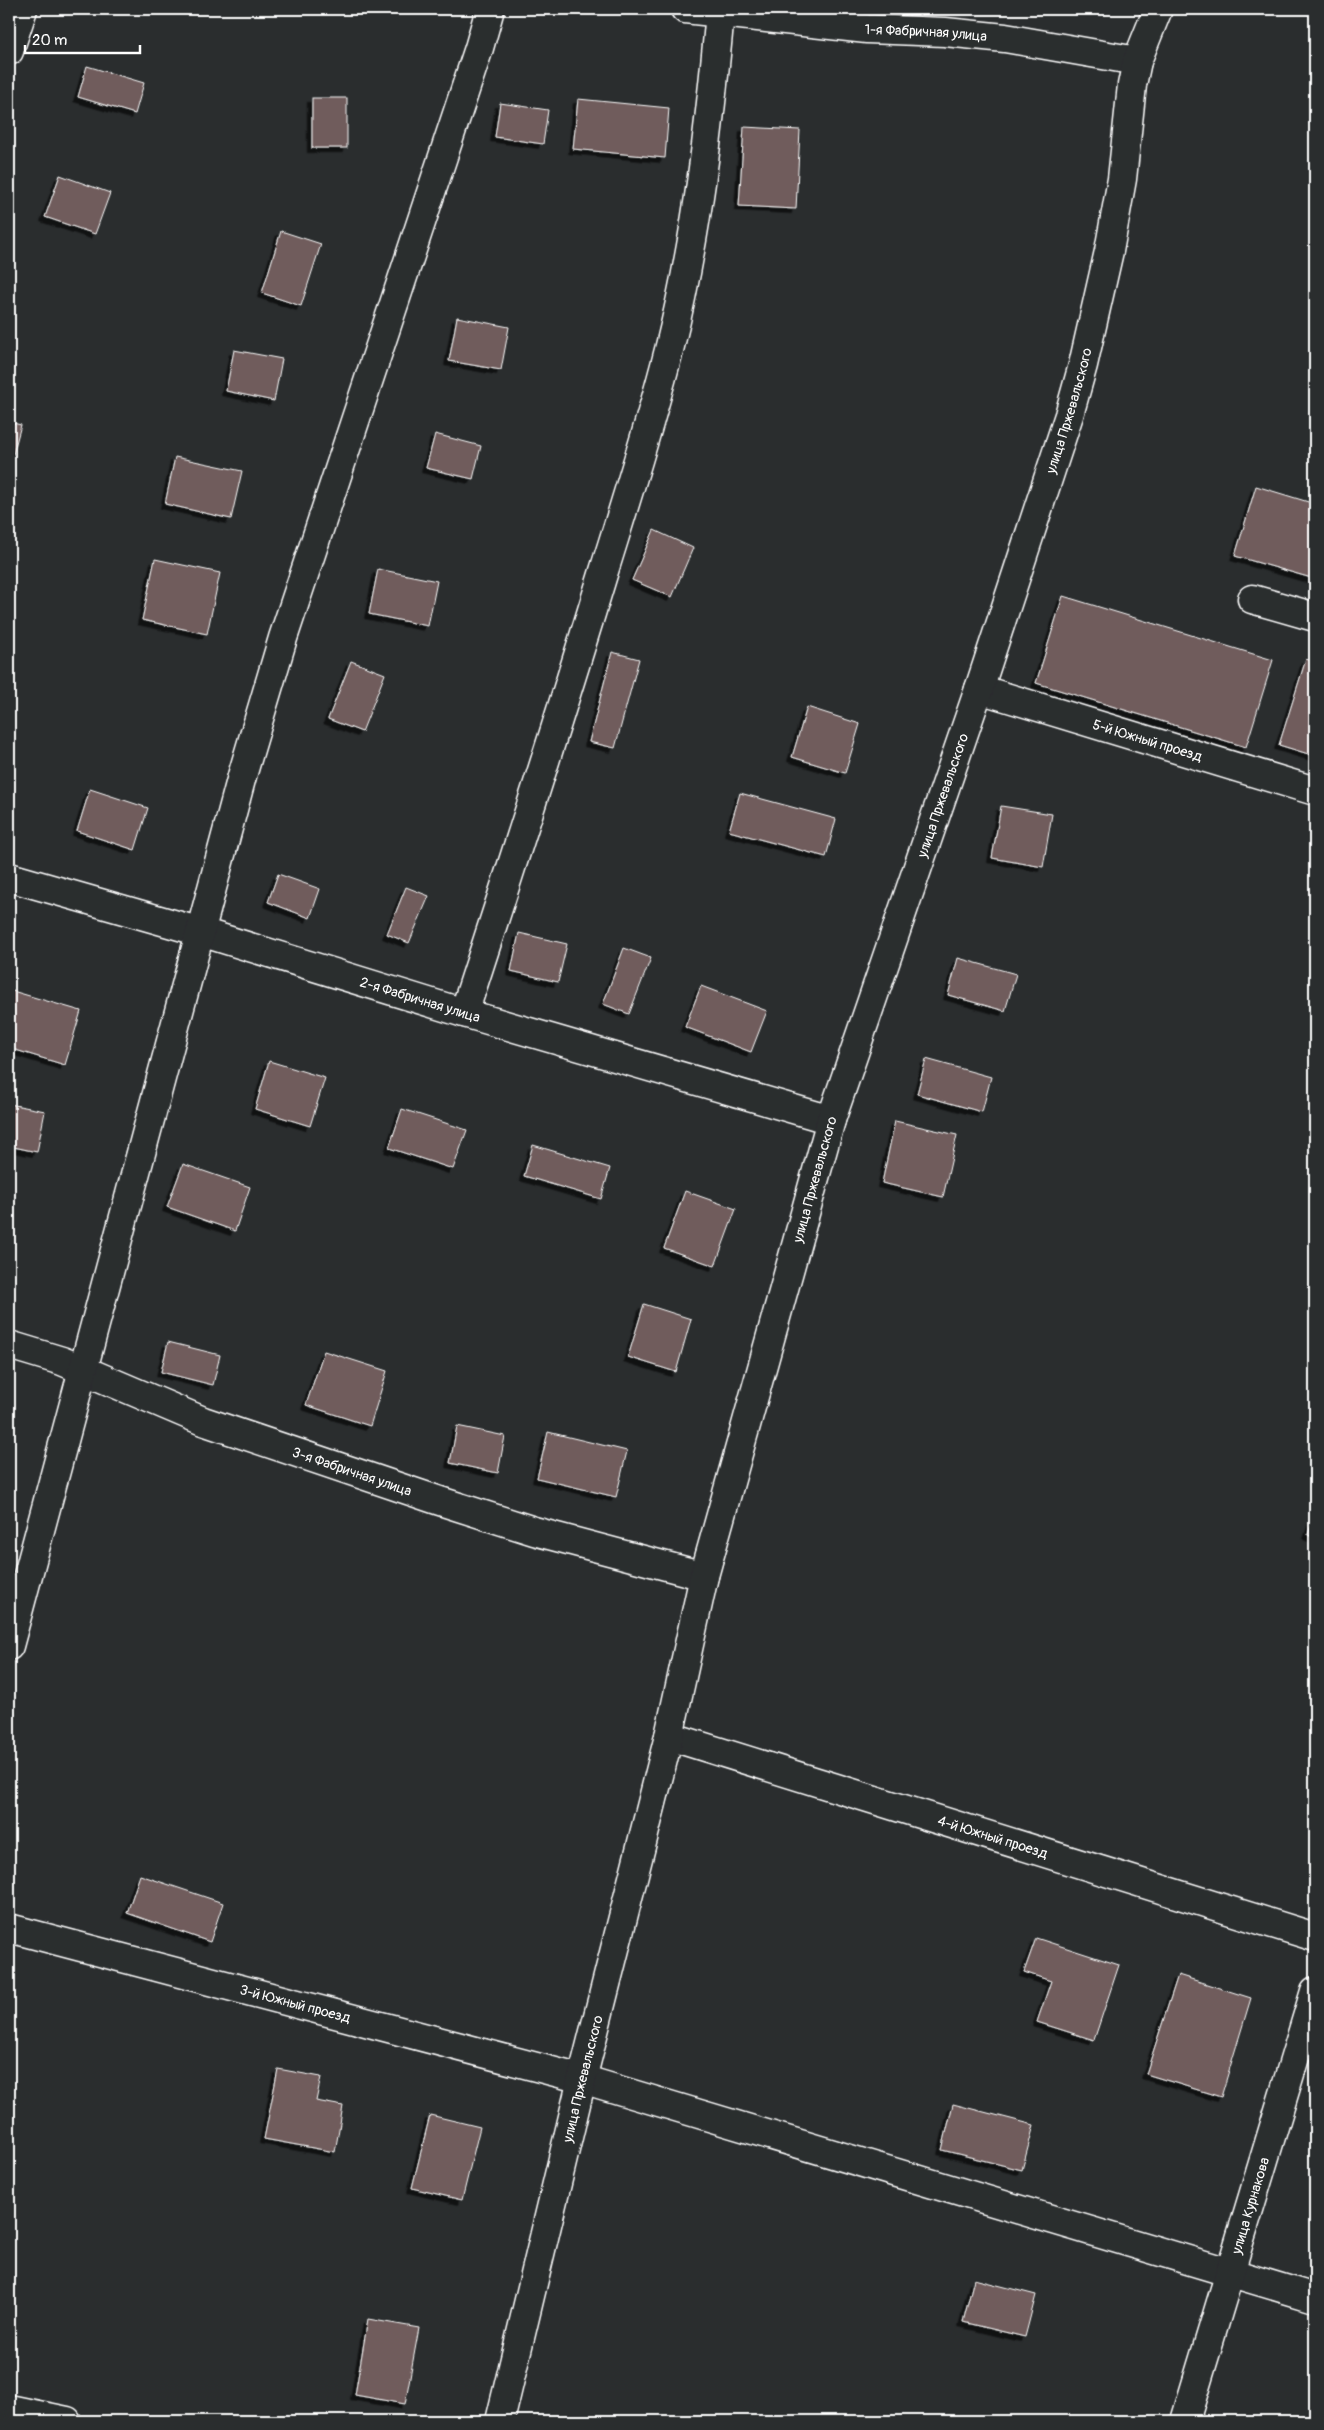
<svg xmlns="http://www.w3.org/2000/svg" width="1324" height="2430" font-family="Pangolin,sans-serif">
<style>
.building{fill:#6f5c5c;stroke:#fff;filter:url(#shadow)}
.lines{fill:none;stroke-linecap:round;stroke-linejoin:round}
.minor-casing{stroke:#fff;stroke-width:31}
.minor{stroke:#2a2d2e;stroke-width:28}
.labels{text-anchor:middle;stroke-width:4;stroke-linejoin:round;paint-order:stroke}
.street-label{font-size:14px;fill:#fff;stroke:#2a2d2e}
</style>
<defs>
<filter id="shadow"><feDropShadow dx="-4.5" dy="4.5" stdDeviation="0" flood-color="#0009"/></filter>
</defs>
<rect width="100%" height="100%" fill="#2a2d2e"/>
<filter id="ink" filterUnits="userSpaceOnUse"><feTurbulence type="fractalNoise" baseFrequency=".02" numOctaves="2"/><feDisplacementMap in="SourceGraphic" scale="10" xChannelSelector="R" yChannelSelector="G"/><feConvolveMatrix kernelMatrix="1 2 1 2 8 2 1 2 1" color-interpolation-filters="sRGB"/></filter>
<g filter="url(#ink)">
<!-- building -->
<g class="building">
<path d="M 87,66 L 144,83 L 135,114 L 78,97 Z"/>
<rect x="312" y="98" width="35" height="50"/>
<path d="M 578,99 L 669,108 L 665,158 L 573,149 Z"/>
<path d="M 500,103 L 548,110 L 543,144 L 495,137 Z"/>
<path d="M 744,127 L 800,130 L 796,209 L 739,206 Z"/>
<path d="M 60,175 L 110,193 L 95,234 L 45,217 Z"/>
<path d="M 281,231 L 321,244 L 301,306 L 262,293 Z"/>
<path d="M 457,317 L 509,327 L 501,370 L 449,361 Z"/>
<path d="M 234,350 L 282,359 L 274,401 L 226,391 Z"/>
<path d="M 9,422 L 21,425 L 9,469 Z"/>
<path d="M 435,434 L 481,446 L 473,479 L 426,468 Z"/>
<path d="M 175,457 L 242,471 L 231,519 L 165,504 Z"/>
<path d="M 1256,486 L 1315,504 L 1315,579 L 1235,556 Z"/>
<path d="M 654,530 L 693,548 L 672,597 L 632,580 Z"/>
<path d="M 155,559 L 220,573 L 207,634 L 142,620 Z"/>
<path d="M 378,569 L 437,581 L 428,626 L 369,614 Z"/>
<path d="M 1063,596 L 1273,660 L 1246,747 L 1036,683 Z"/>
<path d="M 612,652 L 639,659 L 615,748 L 589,742 Z"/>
<path d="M 1306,659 L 1315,662 L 1315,756 L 1279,745 Z"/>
<path d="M 351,661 L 385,674 L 362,732 L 328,719 Z"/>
<path d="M 807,707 L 860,724 L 845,773 L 792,757 Z"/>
<path d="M 90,789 L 148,808 L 135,850 L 77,831 Z"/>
<path d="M 740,793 L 836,819 L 826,857 L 729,831 Z"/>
<path d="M 1001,806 L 1052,814 L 1043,867 L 992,858 Z"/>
<path d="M 278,874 L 320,889 L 310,918 L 268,902 Z"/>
<path d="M 406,887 L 429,896 L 409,943 L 387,934 Z"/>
<path d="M 519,933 L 567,944 L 558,982 L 511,971 Z"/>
<path d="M 624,948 L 651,958 L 629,1014 L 603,1004 Z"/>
<path d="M 958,958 L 1016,974 L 1005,1011 L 948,995 Z"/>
<path d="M 701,986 L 767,1011 L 751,1052 L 685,1027 Z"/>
<path d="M 9,990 L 81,1011 L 65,1065 L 9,1048 Z"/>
<path d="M 926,1059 L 991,1077 L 982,1112 L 917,1094 Z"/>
<path d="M 269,1061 L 325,1078 L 310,1126 L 255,1109 Z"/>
<path d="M 9,1104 L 45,1111 L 37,1152 L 9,1146 Z"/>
<path d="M 402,1109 L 467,1130 L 453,1169 L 389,1148 Z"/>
<path d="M 895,1121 L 957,1135 L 943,1197 L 882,1183 Z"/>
<path d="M 533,1145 L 610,1168 L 601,1199 L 524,1176 Z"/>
<path d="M 183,1164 L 250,1187 L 235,1231 L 167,1207 Z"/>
<path d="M 685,1191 L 736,1209 L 715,1266 L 664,1248 Z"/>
<path d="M 644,1304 L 691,1319 L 676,1372 L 628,1357 Z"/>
<path d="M 168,1342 L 220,1355 L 213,1385 L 161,1372 Z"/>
<path d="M 324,1351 L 387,1371 L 370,1426 L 306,1405 Z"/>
<path d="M 457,1426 L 505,1436 L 498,1473 L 450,1463 Z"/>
<path d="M 548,1432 L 627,1451 L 616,1497 L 537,1478 Z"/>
<path d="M 1313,1519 L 1315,1519 L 1315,1538 L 1308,1535 Z"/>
<path d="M 140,1875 L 223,1903 L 210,1942 L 127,1913 Z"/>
<path d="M 1036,1938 L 1119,1965 L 1094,2040 L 1037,2022 L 1051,1981 L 1024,1972 Z"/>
<path d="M 1178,1975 L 1251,1998 L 1221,2097 L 1146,2074 Z"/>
<path d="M 278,2069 L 321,2077 L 316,2101 L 343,2106 L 335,2152 L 264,2139 Z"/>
<path d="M 953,2104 L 1034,2125 L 1022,2170 L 942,2150 Z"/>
<path d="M 430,2115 L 480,2127 L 462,2200 L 412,2188 Z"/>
<path d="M 974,2279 L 1036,2295 L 1025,2337 L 963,2322 Z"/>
<path d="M 368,2319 L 419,2328 L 405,2404 L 355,2395 Z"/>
</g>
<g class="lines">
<defs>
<g id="minor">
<path id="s1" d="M 685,9 L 867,29 L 945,32 L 1005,38 L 1137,61"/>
<path d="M 9,51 L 23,9"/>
<path d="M 1252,599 L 1315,617"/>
<path id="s2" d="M 979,689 L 1315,791"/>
<path id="s3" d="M 9,877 L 201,932 L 464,1013 L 831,1120"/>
<path d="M 464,1013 C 512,866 559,719 604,571 C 627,497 651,422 670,346 C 697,237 710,124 720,12"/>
<path id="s4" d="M 9,1345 L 62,1361 L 203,1421 L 440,1501 L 534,1531 L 704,1576"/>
<path d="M 9,1646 L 242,776 L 283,638 L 479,48 L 490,9"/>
<path id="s5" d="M 669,1736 L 1315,1937"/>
<path id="s6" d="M 9,1928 L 582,2079 L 1315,2298"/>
<path d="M 9,2409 L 67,2421"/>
<path id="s7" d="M 500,2421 L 582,2079 L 669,1736 L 704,1576 L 831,1120 L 979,689 L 1069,415 L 1083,365 L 1109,251 L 1122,179 L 1132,85 L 1137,61 L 1158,9"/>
<path id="s8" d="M 1185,2421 L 1315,1991"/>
</g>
</defs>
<!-- minor casing -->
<use href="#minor" class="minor-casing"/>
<!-- minor -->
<use href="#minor" class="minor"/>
</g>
</g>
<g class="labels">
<!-- street labels -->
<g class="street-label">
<text dy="5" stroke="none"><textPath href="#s1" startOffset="242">1-я Фабричная улица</textPath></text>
<text dy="5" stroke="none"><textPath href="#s7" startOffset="2091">улица Пржевальского</textPath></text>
<text dy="5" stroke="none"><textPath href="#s2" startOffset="176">5-й Южный проезд</textPath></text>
<text dy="5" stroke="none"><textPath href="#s7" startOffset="1686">улица Пржевальского</textPath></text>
<text dy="5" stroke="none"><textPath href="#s3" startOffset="429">2-я Фабричная улица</textPath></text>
<text dy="5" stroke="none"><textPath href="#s7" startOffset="1281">улица Пржевальского</textPath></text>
<text dy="5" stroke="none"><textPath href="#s4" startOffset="366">3-я Фабричная улица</textPath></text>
<text dy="5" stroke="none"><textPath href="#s5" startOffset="339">4-й Южный проезд</textPath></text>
<text dy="5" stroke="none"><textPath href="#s6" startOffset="296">3-й Южный проезд</textPath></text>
<text dy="5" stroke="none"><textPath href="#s7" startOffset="352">улица Пржевальского</textPath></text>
<text dy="5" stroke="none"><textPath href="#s8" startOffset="225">улица Курнакова</textPath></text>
</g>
</g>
<!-- margin -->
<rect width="1324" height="2430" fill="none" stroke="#2a2d2e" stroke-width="30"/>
<rect x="15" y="15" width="1294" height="2400" fill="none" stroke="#fff" stroke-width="2" filter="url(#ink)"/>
<!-- scale -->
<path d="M25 45v8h115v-8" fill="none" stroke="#ffffff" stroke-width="2.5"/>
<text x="32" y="45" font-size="15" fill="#ffffff" stroke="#2a2d2e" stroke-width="4" paint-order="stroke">20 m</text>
</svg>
